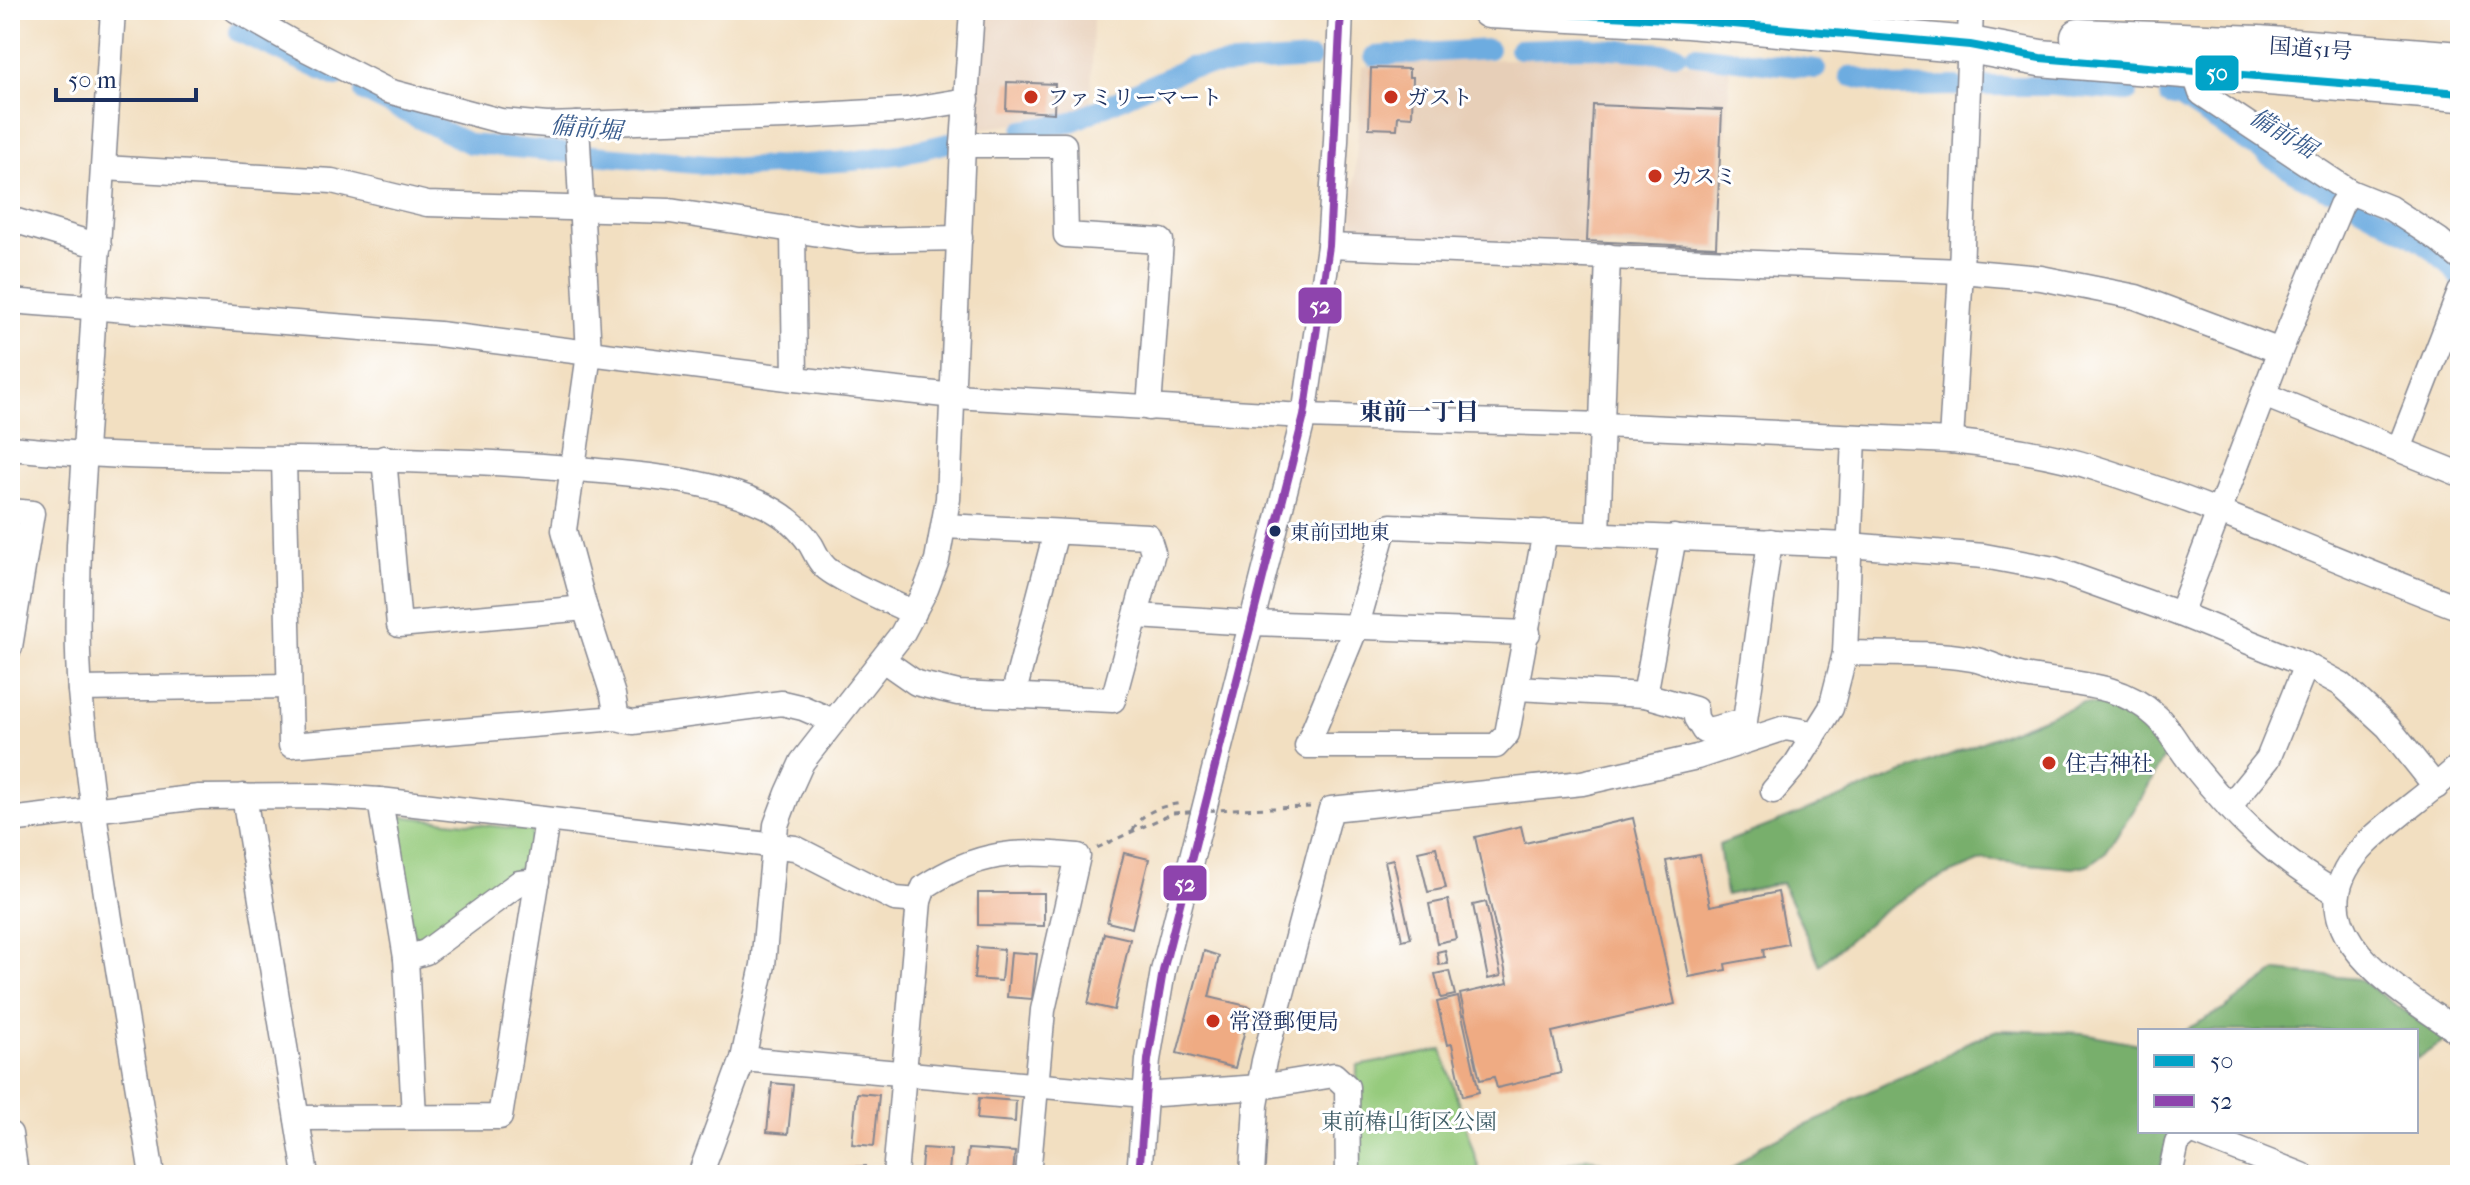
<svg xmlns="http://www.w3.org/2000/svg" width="2470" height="1185" font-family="'IM FELL French Canon','Noto Serif JP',serif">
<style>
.built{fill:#e7cfb8}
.green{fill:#96cb7d;stroke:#587d6e;stroke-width:2}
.forest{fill:#78af6c;stroke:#4a6f65;stroke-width:2}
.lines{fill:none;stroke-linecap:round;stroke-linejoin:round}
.canal{stroke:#6dace0;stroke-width:20}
.building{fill:#efab83}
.minor-casing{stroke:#868790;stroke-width:27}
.highway-casing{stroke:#868790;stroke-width:39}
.path{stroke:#868790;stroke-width:3;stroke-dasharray:6 6;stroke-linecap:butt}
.minor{stroke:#fff;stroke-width:24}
.highway{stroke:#fff;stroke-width:36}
.path-bridge{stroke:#868790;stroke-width:3;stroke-dasharray:6 6;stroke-linecap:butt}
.bus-1-casing{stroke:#fff;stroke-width:14}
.bus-2-casing{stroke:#fff;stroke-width:14}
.bus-1{stroke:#01a3c8;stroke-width:8}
.bus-2{stroke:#8e44ad;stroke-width:8}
.poi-dot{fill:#c8321e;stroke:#fff;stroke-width:3}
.bus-dot{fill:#1b2f5e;stroke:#fff;stroke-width:3}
.labels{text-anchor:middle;stroke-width:6;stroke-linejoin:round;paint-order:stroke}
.bus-label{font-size:20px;fill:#1b2f5e;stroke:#fff;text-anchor:start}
.street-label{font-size:22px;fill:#1b2f5e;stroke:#fff}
.poi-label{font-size:22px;fill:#1b2f5e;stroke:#fff;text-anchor:start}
.park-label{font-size:22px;fill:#405e67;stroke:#fff}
.water-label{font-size:24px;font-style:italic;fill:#385b8c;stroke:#fff}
.neighbourhood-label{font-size:24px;font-weight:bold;fill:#1b2f5e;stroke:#fff}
.line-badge{stroke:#fff;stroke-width:3}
.badge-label{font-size:22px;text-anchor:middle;font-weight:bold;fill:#fff}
</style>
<rect width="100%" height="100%" fill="#fff"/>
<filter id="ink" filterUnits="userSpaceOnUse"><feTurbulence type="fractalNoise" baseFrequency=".0125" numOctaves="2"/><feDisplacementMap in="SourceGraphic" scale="16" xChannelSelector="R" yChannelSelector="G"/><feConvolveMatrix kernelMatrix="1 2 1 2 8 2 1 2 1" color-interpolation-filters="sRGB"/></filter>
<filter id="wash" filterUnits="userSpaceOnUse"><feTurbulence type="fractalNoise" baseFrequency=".006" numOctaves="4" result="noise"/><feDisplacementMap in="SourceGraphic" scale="32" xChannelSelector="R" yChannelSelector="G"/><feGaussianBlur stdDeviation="1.8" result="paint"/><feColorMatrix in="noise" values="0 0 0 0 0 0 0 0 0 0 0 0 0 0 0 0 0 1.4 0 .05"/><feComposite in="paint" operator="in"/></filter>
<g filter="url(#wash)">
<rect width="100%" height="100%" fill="#f2dfc1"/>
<!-- built -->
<g class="built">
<path d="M 991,13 L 1093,18 L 1091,108 L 1051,120 L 975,129 L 980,20 Z"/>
<path d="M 1599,57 L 1730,68 L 1720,252 L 1364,235 L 1352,225 L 1362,67 L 1401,62 Z"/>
</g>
<!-- green -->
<g class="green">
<path d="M 400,816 L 532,830 L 530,859 L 425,942 L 414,940 L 394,824 Z"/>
<path d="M 1442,1050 L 1479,1169 L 1475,1175 L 1356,1175 L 1357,1066 Z"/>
</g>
<!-- forest -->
<g class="forest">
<path d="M 2082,703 L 2126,708 L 2147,726 L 2168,750 L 2140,801 L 2104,854 L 2090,864 L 2073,868 L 1984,860 L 1930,882 L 1878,915 L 1820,965 L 1782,883 L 1726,895 L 1719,845 Z"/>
<path d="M 2277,971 L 2358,979 L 2447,1040 L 2416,1059 L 2416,1031 L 2183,1031 L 2223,1010 Z"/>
<path d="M 1998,1030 L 2083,1033 L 2140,1044 L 2140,1131 L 2169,1131 L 2159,1175 L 1724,1175 L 1761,1145 L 1830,1115 L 1852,1099 L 1938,1060 L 1966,1043 Z"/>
<path d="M 1588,1157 L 1632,1175 L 1536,1175 Z"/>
</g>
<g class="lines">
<!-- canal -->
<g class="canal">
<path d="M 238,32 L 336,77"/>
<path d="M 1519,49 L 1584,47 L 1677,54"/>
<path d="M 1695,55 L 1816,69"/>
<path d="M 1374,56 L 1489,49"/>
<path d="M 1849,76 L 1894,87 L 1955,86"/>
<path d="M 1982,86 L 2053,86 L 2128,92"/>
<path d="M 364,92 L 470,144 L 741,168 L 853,161 L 901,154 L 953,142"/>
<path d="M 2169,96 L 2180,98 L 2293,172 L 2328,190"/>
<path d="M 1023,130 L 1072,122 L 1189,67 L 1311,59"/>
<path d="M 2358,206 C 2392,225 2438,245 2460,279"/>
</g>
</g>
<g id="blocks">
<!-- building -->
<g class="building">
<path d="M 1371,68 L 1409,69 L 1409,77 L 1413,77 L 1412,117 L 1398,116 L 1397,129 L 1369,128 Z"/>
<path d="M 1007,82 L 1055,84 L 1054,113 L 1006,110 Z"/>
<path d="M 1593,105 L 1722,110 L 1716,247 L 1587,241 Z"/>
<path d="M 1633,818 L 1675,1004 L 1552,1032 L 1561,1073 L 1497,1088 L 1494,1077 L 1480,1080 L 1460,994 L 1508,983 L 1475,837 L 1521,826 L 1525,843 Z"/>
<path d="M 1436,847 L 1446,888 L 1428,892 L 1418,851 Z"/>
<path d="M 1124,853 L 1149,859 L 1132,928 L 1107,922 Z"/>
<path d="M 1700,855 L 1710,906 L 1778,892 L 1788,944 L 1763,949 L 1764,957 L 1725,964 L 1726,970 L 1689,977 L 1666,861 Z"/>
<path d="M 1393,859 L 1411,938 L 1402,940 L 1385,861 Z"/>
<path d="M 978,893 L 1044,893 L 1044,926 L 978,925 Z"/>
<path d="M 1448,900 L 1456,939 L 1437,943 L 1429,904 Z"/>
<path d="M 1486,902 L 1501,976 L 1488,979 L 1473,905 Z"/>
<path d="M 1104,933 L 1130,939 L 1114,1010 L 1088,1004 Z"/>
<path d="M 977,947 L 1004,949 L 1001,981 L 974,979 Z"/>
<path d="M 1445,950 L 1448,964 L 1439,965 L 1437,952 Z"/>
<path d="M 1204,951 L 1219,956 L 1209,997 L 1251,1007 L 1235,1068 L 1177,1053 Z"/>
<path d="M 1011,952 L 1037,954 L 1032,999 L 1007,997 Z"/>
<path d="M 1449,971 L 1455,995 L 1441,998 L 1435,974 Z"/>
<path d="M 1458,997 L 1479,1092 L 1463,1096 L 1452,1044 L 1447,1045 L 1437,1002 Z"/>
<path d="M 772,1083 L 793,1085 L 788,1134 L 767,1132 Z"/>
<path d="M 857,1093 L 879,1095 L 874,1146 L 852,1144 Z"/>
<path d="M 979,1098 L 1016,1101 L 1015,1122 L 977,1119 Z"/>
<path d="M 923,1148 L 951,1150 L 949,1172 L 921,1169 Z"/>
<path d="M 968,1149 L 1015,1152 L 1013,1174 L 966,1171 Z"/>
<path d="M 865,1166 L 866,1175 L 782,1175 L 782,1173 Z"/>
</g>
</g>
</g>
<g filter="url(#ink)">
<use href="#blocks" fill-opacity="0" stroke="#868790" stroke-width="2"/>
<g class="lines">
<defs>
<g id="minor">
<path d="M 113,10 L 79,545 C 78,593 76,642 80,691 C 95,851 126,1010 151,1169"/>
<path d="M 236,10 L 292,42 L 388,91 L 501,121 L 547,125 L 785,117 L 907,110 L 967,100"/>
<path d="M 2193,69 L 2201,93 L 2350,192 L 2390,208 L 2439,240 L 2460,258"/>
<path d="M 963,145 L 1064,145 L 1066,235 L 1161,241 L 1149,408"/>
<path d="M 104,168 L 332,181 L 427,204 L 670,211 L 859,240 L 960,238"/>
<path d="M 10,219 L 99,246"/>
<path d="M 793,230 L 795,379"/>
<path d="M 1329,246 L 1961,271 L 2041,278 L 2136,297 L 2280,351"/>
<path d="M 10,301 L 439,334 L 795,379 L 954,396 L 1304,416 L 1602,425 L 1951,441 C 1999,447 2049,453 2095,468 C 2219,507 2339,562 2460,608"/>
<path d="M 2264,395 L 2460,474"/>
<path d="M 1951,441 L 1961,271 L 1971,10"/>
<path d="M 10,448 C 199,467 388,451 577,469 C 641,475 707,478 766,506 C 784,515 800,528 811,545 C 815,552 818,560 824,566 C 833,577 897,605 914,613"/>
<path d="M 2399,449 L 2460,292"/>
<path d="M 384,458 L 399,625 L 585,608"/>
<path d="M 284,460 L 291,745 L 617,718 L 613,695 L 585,608 L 564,530 L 589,354 L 577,124"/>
<path d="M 10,511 L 32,513 L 10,647"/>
<path d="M 1545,532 L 1507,734 L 1496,746 L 1307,746 L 1357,625 L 1383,533 L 1391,526 L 1849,545 L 1984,556 L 2054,569 L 2180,614 L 2306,665 L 2341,684 L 2388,727 L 2436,787"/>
<path d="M 1598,534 L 1608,256"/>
<path d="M 2180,614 L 2280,351 L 2341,205 L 2350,192"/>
<path d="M 1137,616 L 1252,623 L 1528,633"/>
<path d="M 1845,653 C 1887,654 1931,652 1972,659 C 1990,662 2007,673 2024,676 C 2071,685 2119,681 2156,716 C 2169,727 2178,746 2189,760 C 2231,813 2277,860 2337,893"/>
<path d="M 883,660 L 916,683 L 958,693 L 1113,700 L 1153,552 L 1148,536 L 944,526"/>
<path d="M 1517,688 L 1645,695 L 1695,709 L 1696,718 L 1704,731 L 1745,721 L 1770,541"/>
<path d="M 80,689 L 289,686"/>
<path d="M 1645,695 L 1674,537"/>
<path d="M 1013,696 L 1056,532"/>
<path d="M 617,718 L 633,722 L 782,703 L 803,708 L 833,721"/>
<path d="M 2460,765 C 2430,793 2395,816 2366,844 C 2283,927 2401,991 2460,1033"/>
<path d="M 1773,791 L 1796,764 L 1831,708 L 1845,653 L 1854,437"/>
<path d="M 244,796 L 306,1175"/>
<path d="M 380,800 L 406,958 L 414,1117"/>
<path d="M 2229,807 L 2268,759 L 2306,665"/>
<path d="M 10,820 L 199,797 L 317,796 L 380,800 L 795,848 L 895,899 L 919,901"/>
<path d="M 406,958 L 426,952 L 519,883 L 538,881"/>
<path d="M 743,1059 L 1144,1095 L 1260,1087 L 1334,1075 L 1347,1087 L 1348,1175"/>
<path d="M 297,1118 L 500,1117 L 547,820"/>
<path d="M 10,1134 L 16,1175"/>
<path d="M 700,1175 L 743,1059 L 763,965 L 776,825 L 788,793 L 802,762 L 902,634 L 926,589 L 937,560 L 948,499 L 963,145 L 972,10"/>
<path d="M 895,1175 L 919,901 L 924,887 C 979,851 1015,850 1078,856 L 1043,1010 L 1028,1175"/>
<path d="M 1139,1175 L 1148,1060 L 1163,971 L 1304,416 L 1329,246 L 1336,141 L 1341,10"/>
<path d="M 1252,1175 L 1256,1105 L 1264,1061 L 1331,809 L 1582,783 L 1697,757 L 1785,728 L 1802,731 L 1813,738"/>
<path d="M 2170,1175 L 2177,1143 L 2191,1131 L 2302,1175"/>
</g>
<g id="highway">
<path d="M 1489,10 L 1688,20 L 1970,45 L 2040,58 L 2460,93"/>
<path d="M 2079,37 L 2258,44 L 2460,60"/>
</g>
</defs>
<!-- minor casing -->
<use href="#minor" class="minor-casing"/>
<!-- highway casing -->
<use href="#highway" class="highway-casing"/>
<!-- path -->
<g class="path">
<path d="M 1233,809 L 1310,807"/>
<path d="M 1133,830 C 1142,811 1162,806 1182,803"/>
<path d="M 1097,848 L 1173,813"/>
</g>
<!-- minor -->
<use href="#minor" class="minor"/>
<!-- highway -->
<use href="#highway" class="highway"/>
<!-- path-bridge -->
<path class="path-bridge" d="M 1173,813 L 1233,809"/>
<defs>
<path id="bus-1" d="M 1489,10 L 1688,20 L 1970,45 L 2040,58 L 2460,93"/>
<path id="bus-2" d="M 1139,1175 L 1148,1060 L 1163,971 L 1304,416 L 1329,246 L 1341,10"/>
</defs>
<!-- bus-1 casing -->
<use href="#bus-1" class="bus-1-casing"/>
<!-- bus-2 casing -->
<use href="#bus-2" class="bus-2-casing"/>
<!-- bus-1 -->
<use href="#bus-1" class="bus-1"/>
<!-- bus-2 -->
<use href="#bus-2" class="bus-2"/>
</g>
</g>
<!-- markers -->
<g class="poi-dot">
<circle cx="1031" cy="97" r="8"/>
<circle cx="1391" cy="97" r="8"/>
<circle cx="1655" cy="176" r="8"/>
<circle cx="2049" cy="763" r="8"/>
<circle cx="1213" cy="1021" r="8"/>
</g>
<circle class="bus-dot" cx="1275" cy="531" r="7"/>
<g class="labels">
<!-- bus labels -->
<g class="bus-label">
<text x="1290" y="539">東前団地東</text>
</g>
<!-- street labels -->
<g class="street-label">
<text transform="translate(2311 48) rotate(4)" y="8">国道51号</text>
</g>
<!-- poi labels -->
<g class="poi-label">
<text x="1047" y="105">ファミリーマート</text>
<text x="1407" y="105">ガスト</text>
<text x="1671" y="184">カスミ</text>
<text x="2065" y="771">住吉神社</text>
<text x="1229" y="1029">常澄郵便局</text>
</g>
<!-- park labels -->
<g class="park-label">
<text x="1409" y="1129">東前椿山街区公園</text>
</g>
<!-- water labels -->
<g class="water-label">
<text transform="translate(586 128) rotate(5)" y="8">備前堀</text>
<text transform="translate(2283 133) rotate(31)" y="8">備前堀</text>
</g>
<!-- neighbourhood labels -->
<g class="neighbourhood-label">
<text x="1419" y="420">東前一丁目</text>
</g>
</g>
<g class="line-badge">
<rect x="2194" y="54" width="46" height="38" rx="8" fill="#01a3c8"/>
<rect x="1297" y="286" width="46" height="39" rx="8" fill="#8e44ad"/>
<rect x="1162" y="864" width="46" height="38" rx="8" fill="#8e44ad"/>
</g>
<g class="badge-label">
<text x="2217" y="80">50</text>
<text x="1320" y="313">52</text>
<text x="1185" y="891">52</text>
</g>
<!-- margin -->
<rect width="2470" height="1185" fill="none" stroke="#fff" stroke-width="40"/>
<!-- legend -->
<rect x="2138" y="1029" width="280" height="104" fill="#ffffff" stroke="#a4acbf" stroke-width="2"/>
<rect x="2154" y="1055" width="40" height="12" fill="#01a3c8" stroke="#a4acbf" stroke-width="2"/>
<text x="2210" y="1069" font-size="24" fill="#1b2f5e">50</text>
<rect x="2154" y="1095" width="40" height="12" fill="#8e44ad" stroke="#a4acbf" stroke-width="2"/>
<text x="2210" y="1109" font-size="24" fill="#1b2f5e">52</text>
<!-- scale -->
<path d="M56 88v12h140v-12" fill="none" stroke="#1b2f5e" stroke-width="4"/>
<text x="68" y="88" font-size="24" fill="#1b2f5e" stroke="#ffffff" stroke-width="6" paint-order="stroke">50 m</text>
</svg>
